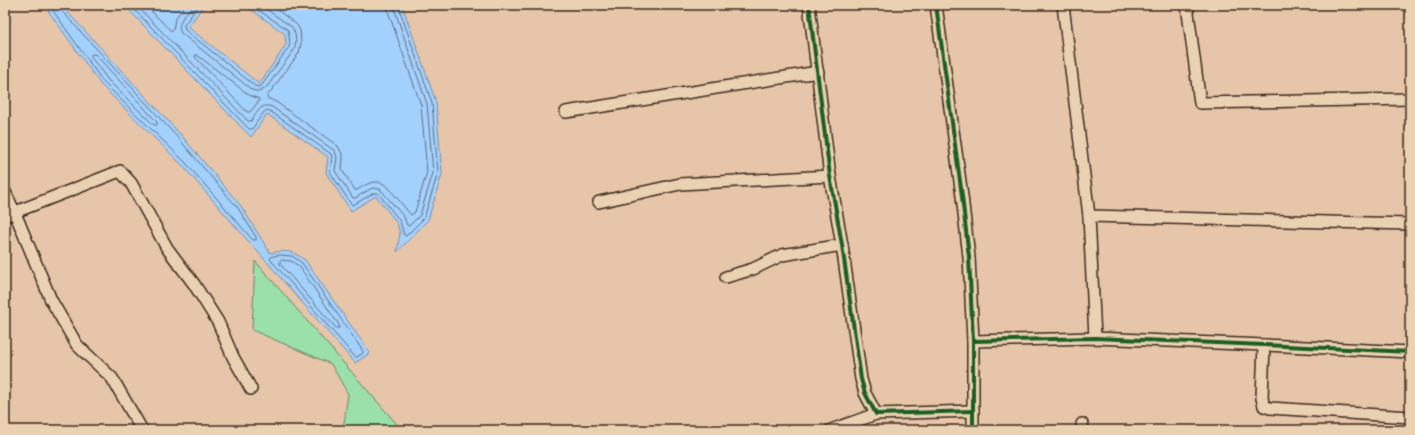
<svg xmlns="http://www.w3.org/2000/svg" width="1415" height="435" font-family="Itim,sans-serif">
<style>
.green{fill:#9bdfab;stroke:#6b8464}
.water{fill:#a3d1fe;stroke:#798ea4}
.lines{fill:none;stroke-linecap:round;stroke-linejoin:round}
.shore{stroke:#656d78;stroke-width:1}
.minor-casing{stroke:#3b2a1e;stroke-width:14}
.minor{stroke:#ead1b2;stroke-width:11}
.cycleway-casing{stroke:#ead1b2;stroke-width:6}
.cycleway{stroke:#1b5e20;stroke-width:4}
</style>
<rect width="100%" height="100%" fill="#e7c5a9"/>
<filter id="ink" filterUnits="userSpaceOnUse"><feTurbulence type="fractalNoise" baseFrequency=".025" numOctaves="2"/><feDisplacementMap in="SourceGraphic" scale="8" xChannelSelector="R" yChannelSelector="G"/><feConvolveMatrix kernelMatrix="1 2 1 2 8 2 1 2 1" color-interpolation-filters="sRGB"/></filter>
<g filter="url(#ink)">
<!-- green -->
<path class="green" d="M 255,261 L 402,430 L 343,430 L 348,394 L 331,364 L 252,330 Z"/>
<!-- water -->
<g class="water">
<path d="M 44,5 L 61,5 L 181,135 L 241,206 L 270,253 C 286,250 291,250 305,260 L 370,353 L 355,363 L 182,165 L 101,85 Z"/>
<path d="M 124,5 L 204,5 L 188,27 L 259,84 L 286,45 L 285,34 L 245,5 L 402,5 L 436,102 L 442,174 L 428,220 L 397,252 L 400,233 L 397,223 L 376,196 L 351,211 L 326,173 L 328,157 L 267,114 L 251,137 Z"/>
</g>
<g class="lines">
<!-- shore -->
<g class="shore">
<path d="M 49,5 L 104,83 L 185,162 L 253,240 L 256,240 L 256,237 L 238,208 L 178,138 L 60,9 L 59,5"/>
<path d="M 130,5 L 249,129 L 252,129 L 264,112 L 267,110 L 270,111 L 331,154 L 332,157 L 330,172 L 351,204 L 353,205 L 374,193 L 378,193 L 400,221 L 404,235 L 406,236 L 424,218 L 438,173 L 432,103 L 398,5"/>
<path d="M 136,5 L 248,121 L 251,121 C 257,113 261,102 272,107 L 335,151 L 337,157 L 335,171 L 353,198 L 355,198 L 372,188 L 380,189 L 404,217 L 407,225 L 409,226 L 420,215 L 433,173 L 427,104 L 393,5"/>
<path d="M 145,5 L 171,31 L 173,30 L 175,19 L 185,5"/>
<path d="M 193,5 C 187,13 175,23 181,33 L 252,90 L 259,92 L 266,88 L 294,50 C 297,43 296,33 292,27 L 260,5"/>
<path d="M 199,5 L 184,25 L 185,30 L 255,86 L 259,87 L 262,85 L 289,47 L 290,44 L 288,30 L 251,5"/>
<path d="M 271,5 L 297,25 L 300,30 L 301,43 L 299,53 L 271,91 L 267,96 L 267,98 L 276,102 L 338,146 L 343,156 L 342,170 L 355,190 L 357,190 C 367,184 377,177 388,187 L 411,215 L 415,212 L 427,172 L 421,105 L 388,11 L 387,5"/>
<path d="M 92,54 L 95,54 L 157,122 L 157,125 L 154,125 L 108,80 L 91,57 Z"/>
<path d="M 197,55 L 249,95 L 259,99 L 259,101 L 250,112 L 247,112 L 196,58 L 195,56 Z"/>
<path d="M 279,255 L 292,256 L 302,263 L 363,351 L 363,353 L 357,357 L 355,357 L 270,259 L 271,257 Z"/>
<path d="M 282,260 L 291,261 L 299,266 L 339,325 L 339,328 L 336,328 L 280,264 L 280,261 Z"/>
</g>
<defs>
<g id="minor">
<path d="M 809,5 L 830,176 L 842,245 L 861,379 L 865,393 L 876,414 L 973,411"/>
<path d="M 936,5 L 962,196 L 969,257 L 973,341 L 973,430"/>
<path d="M 1063,5 L 1089,216 L 1095,338"/>
<path d="M 1187,5 L 1200,103 L 1410,99"/>
<path d="M 566,112 L 818,72"/>
<path d="M 5,192 L 15,213 L 51,300 L 77,345 L 112,378 L 142,430"/>
<path d="M 599,202 L 680,184 L 830,176"/>
<path d="M 5,216 L 120,171 L 131,183 L 167,248 L 194,284 L 218,322 L 233,357 L 251,389"/>
<path d="M 1089,216 L 1410,224"/>
<path d="M 726,277 L 753,269 L 782,255 L 842,245"/>
<path d="M 973,341 L 1095,338 L 1264,345 L 1410,352"/>
<path d="M 1264,345 L 1262,398 L 1264,406 L 1270,408 L 1410,417"/>
<path d="M 1082,424 L 1083,430"/>
<path d="M 831,430 L 876,414"/>
</g>
</defs>
<!-- minor casing -->
<use href="#minor" class="minor-casing"/>
<!-- minor -->
<use href="#minor" class="minor"/>
<defs>
<g id="cycleway">
<path d="M 809,5 L 830,176 L 842,245 L 861,379 L 865,393 L 876,414 L 973,411"/>
<path d="M 936,5 L 962,196 L 969,257 L 973,341 L 973,430"/>
<path d="M 973,341 L 1095,338 L 1264,345 L 1410,352"/>
</g>
</defs>
<!-- cycleway casing -->
<use href="#cycleway" class="cycleway-casing"/>
<!-- cycleway -->
<use href="#cycleway" class="cycleway"/>
</g>
</g>
<!-- margin -->
<rect width="1415" height="435" fill="none" stroke="#ead1b2" stroke-width="20"/>
<rect x="10" y="10" width="1395" height="415" fill="none" stroke="#3b2a1e" stroke-width="1.5" filter="url(#ink)"/>
</svg>
